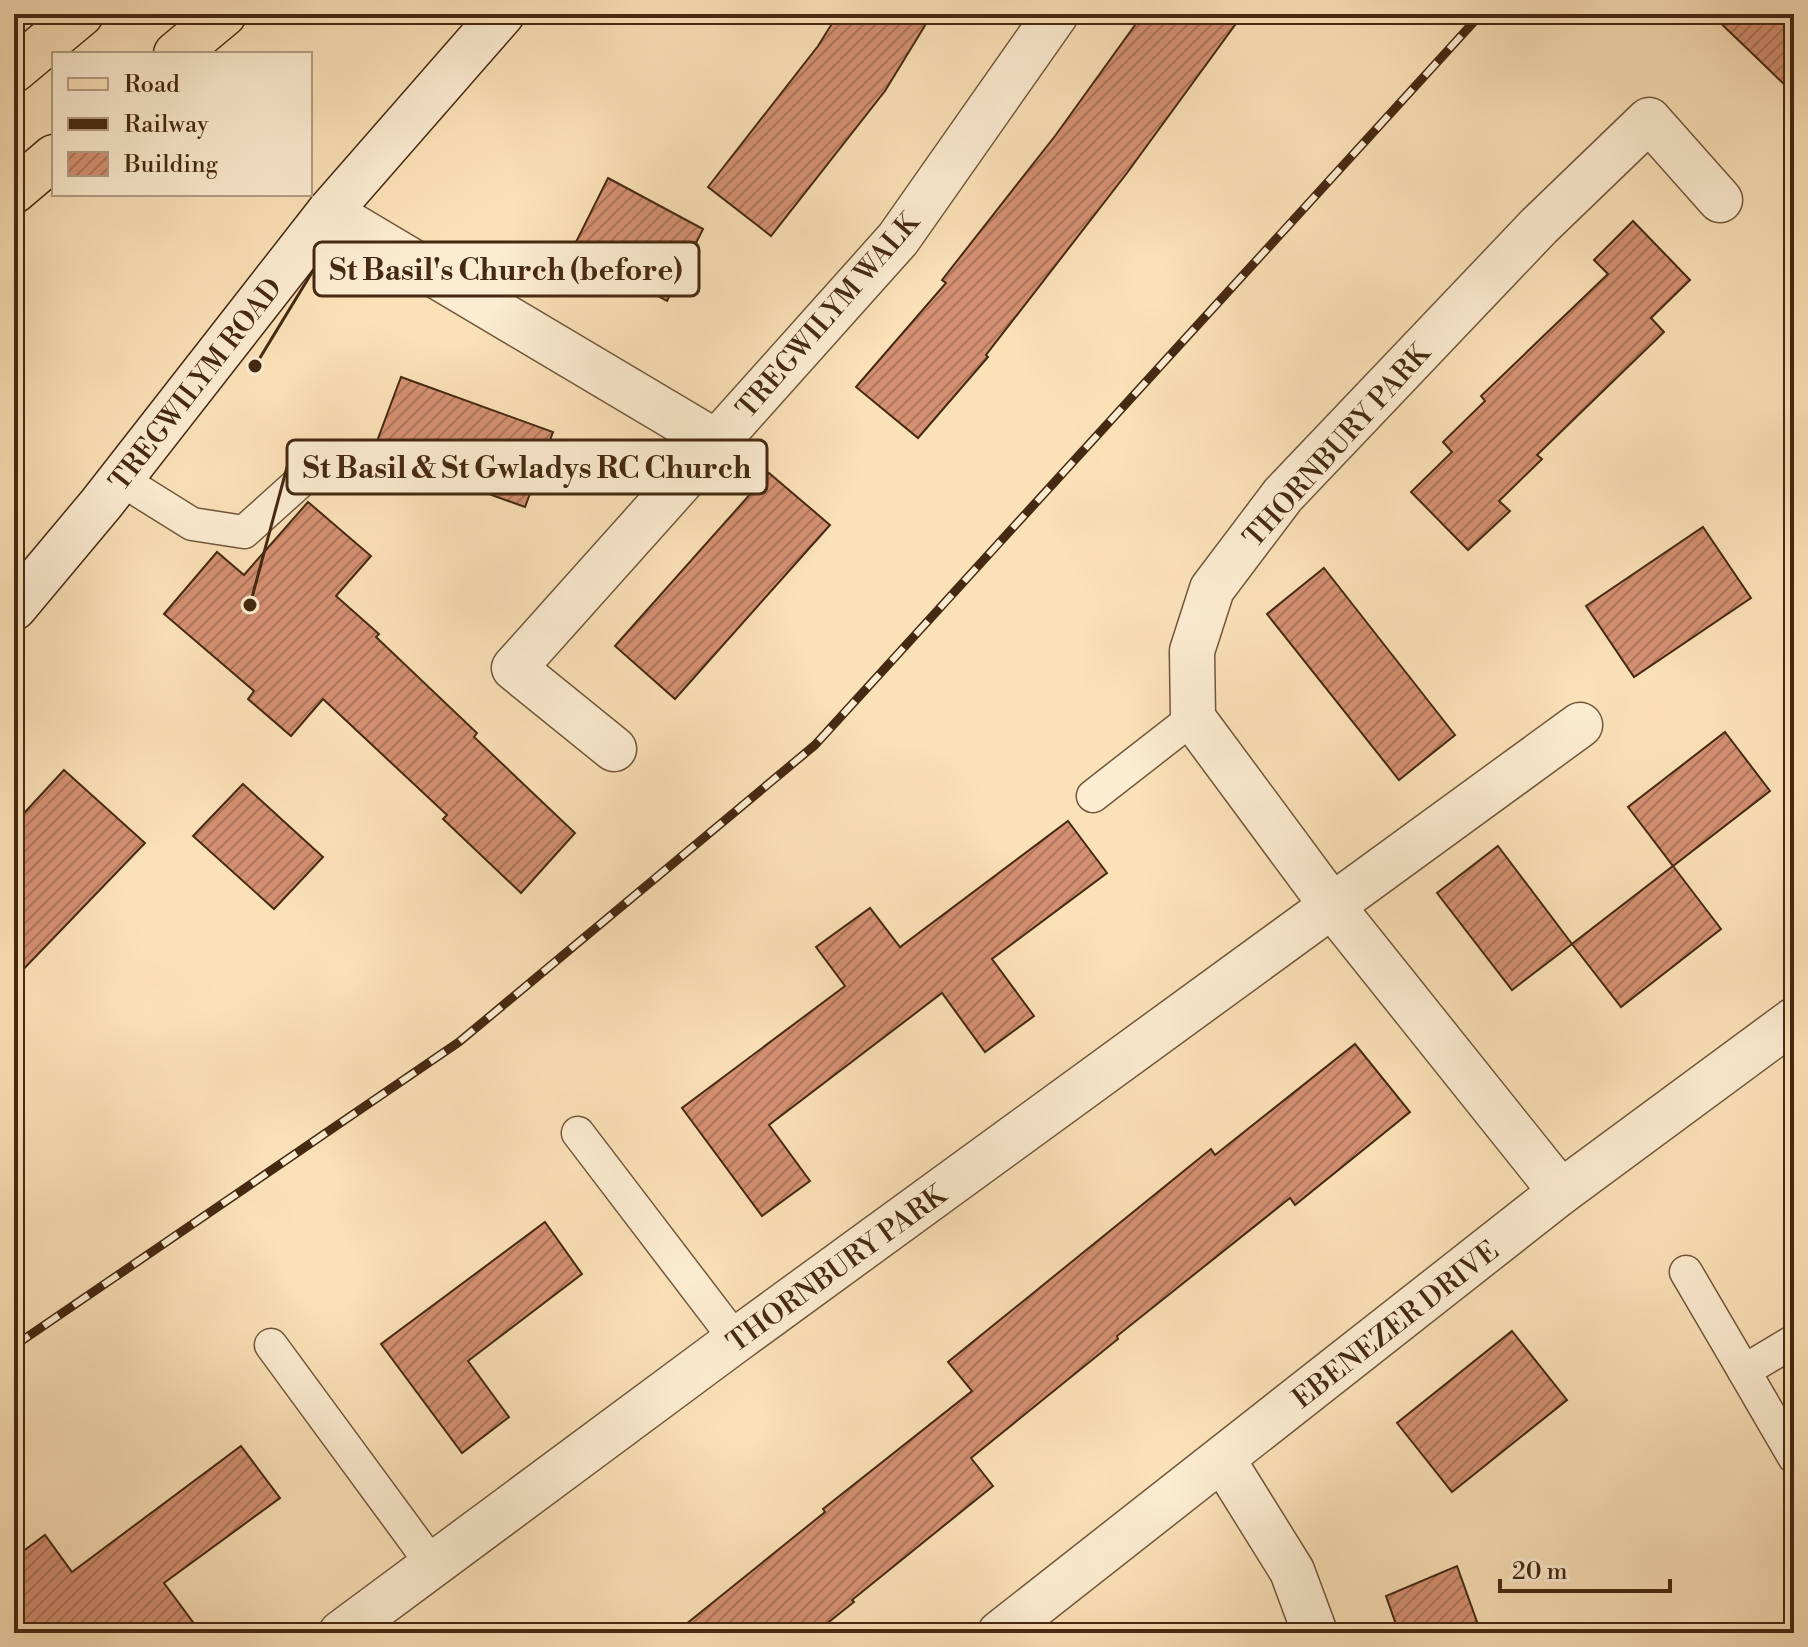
<svg xmlns="http://www.w3.org/2000/svg" width="1808" height="1647" font-family="'Libre Bodoni',serif">
<style>
.building{fill:url(#building-hatch);stroke:#452911;stroke-width:2}
.lines{fill:none;stroke-linecap:round;stroke-linejoin:round}
.lane-casing{stroke:#72573b;stroke-width:35}
.street-casing{stroke:#72573b;stroke-width:47}
.secondary-casing{stroke:#452911;stroke-width:47}
.primary-casing{stroke:#452911;stroke-width:47}
.lane{stroke:#fcecd1;stroke-width:32}
.street{stroke:#fcecd1;stroke-width:44}
.secondary{stroke:#fcecd1;stroke-width:44}
.primary{stroke:#fbe1b8;stroke-width:44}
.rail-casing{stroke:#452911;stroke-width:9}
.rail{stroke:#fcecd1;stroke-width:6;stroke-dasharray:18;stroke-linecap:butt}
.labels{text-anchor:middle;stroke-width:6;stroke-linejoin:round;paint-order:stroke}
.street-label{font-size:28px;fill:#452911;stroke:#fcecd1}
.leader{fill:none;stroke:#452911;stroke-width:3}
.callout-dot{fill:#452911;stroke:#fcecd1;stroke-width:3}
.callout{fill:#fcecd1;stroke:#452911;stroke-width:3}
.callout-label{font-size:30px;text-anchor:middle;font-weight:bold;fill:#452911}
</style>
<defs>
<pattern id="building-hatch" width="6" height="6" patternUnits="userSpaceOnUse" patternTransform="scale(2)"><rect width="6" height="6" fill="#d49072"/><path d="M-1 1l2-2M0 6l6-6M5 7l2-2" fill="none" stroke="#ae765c"/></pattern>
</defs>
<rect width="100%" height="100%" fill="#fbe1b8"/>
<filter id="stains"><feTurbulence type="fractalNoise" baseFrequency=".0025" numOctaves="4"/><feColorMatrix values="0 0 0 0 .2 0 0 0 0 .09 0 0 0 0 .02 0 0 0 .5 -.17"/></filter>
<radialGradient id="worn" r=".72"><stop offset=".6" stop-color="#630" stop-opacity="0"/><stop offset="1" stop-color="#630" stop-opacity=".3"/></radialGradient>
<!-- building -->
<g class="building">
<path d="M 838,14 L 932,14 L 885,91 L 771,236 L 708,187 L 818,46 Z"/>
<path d="M 1143,14 L 1243,14 L 1127,173 L 986,355 L 988,357 L 918,438 L 856,387 L 946,283 L 942,280 L 1055,136 Z"/>
<path d="M 1711,14 L 1794,14 L 1794,94 L 1757,58 Z"/>
<path d="M 608,178 L 703,229 L 667,301 L 572,250 Z"/>
<path d="M 1633,221 L 1690,280 L 1651,318 L 1664,332 L 1537,455 L 1542,459 L 1499,501 L 1510,511 L 1468,550 L 1411,492 L 1452,452 L 1443,442 L 1485,401 L 1481,396 L 1608,274 L 1594,260 Z"/>
<path d="M 401,377 L 553,432 L 525,507 L 373,452 Z"/>
<path d="M 769,473 L 830,525 L 675,699 L 615,646 Z"/>
<path d="M 308,502 L 371,556 L 336,596 L 379,634 L 376,637 L 477,733 L 474,737 L 575,833 L 521,893 L 443,819 L 447,815 L 323,699 L 291,736 L 248,699 L 254,691 L 164,614 L 217,552 L 244,575 Z"/>
<path d="M 1703,527 L 1751,598 L 1634,677 L 1586,606 Z"/>
<path d="M 1324,568 L 1455,735 L 1399,780 L 1267,614 Z"/>
<path d="M 1725,732 L 1770,791 L 1673,866 L 1628,807 Z"/>
<path d="M 64,770 L 145,843 L 14,979 L 14,824 Z"/>
<path d="M 243,784 L 323,857 L 274,909 L 193,836 Z"/>
<path d="M 1068,821 L 1107,873 L 992,959 L 1034,1016 L 985,1052 L 942,993 L 769,1125 L 810,1181 L 762,1216 L 682,1108 L 845,986 L 816,947 L 870,908 L 900,947 Z"/>
<path d="M 1498,846 L 1572,944 L 1512,990 L 1437,893 Z"/>
<path d="M 1673,866 L 1721,929 L 1621,1007 L 1572,944 Z"/>
<path d="M 1355,1044 L 1410,1112 L 1295,1205 L 1290,1198 L 1117,1336 L 1118,1339 L 971,1458 L 993,1486 L 852,1600 L 854,1602 L 815,1633 L 675,1633 L 825,1512 L 823,1509 L 972,1391 L 948,1362 L 1211,1149 L 1215,1155 Z"/>
<path d="M 545,1222 L 582,1274 L 468,1361 L 509,1417 L 462,1453 L 381,1344 Z"/>
<path d="M 1512,1331 L 1567,1400 L 1452,1492 L 1397,1423 Z"/>
<path d="M 241,1446 L 280,1498 L 164,1583 L 201,1633 L 14,1633 L 14,1558 L 45,1535 L 72,1572 Z"/>
<path d="M 1457,1566 L 1481,1633 L 1399,1633 L 1386,1596 Z"/>
</g>
<g class="lines">
<defs>
<g id="lane">
<path d="M 120,479 L 192,524 L 244,532 L 304,478"/>
<path d="M 1093,796 L 1193,718"/>
<path d="M 578,1133 L 736,1340"/>
<path d="M 1686,1272 L 1744,1371"/>
<path d="M 1794,1341 L 1744,1371 L 1794,1457"/>
<path d="M 271,1345 L 432,1564"/>
</g>
<g id="street">
<path d="M 329,212 L 716,442"/>
<path d="M 614,749 L 514,668 L 898,239 L 1056,14"/>
<path d="M 1561,1192 L 1333,907 L 1193,718 L 1192,651 L 1212,589 L 1283,495 L 1539,226 L 1649,120 L 1720,200"/>
<path d="M 1223,1460 L 1292,1571 L 1315,1633"/>
<path d="M 341,1633 L 736,1340 L 1580,725"/>
<path d="M 1000,1633 L 1561,1192 L 1794,1020"/>
</g>
<path id="secondary" d="M 14,608 L 101,504 L 329,212 L 502,14"/>
<g id="primary">
<path d="M 176,54 L 224,14"/>
<path d="M 14,70 L 81,14"/>
<path d="M 14,191 L 54,157"/>
</g>
</defs>
<!-- lane casing -->
<use href="#lane" class="lane-casing"/>
<!-- street casing -->
<use href="#street" class="street-casing"/>
<!-- secondary casing -->
<use href="#secondary" class="secondary-casing"/>
<!-- primary casing -->
<use href="#primary" class="primary-casing"/>
<!-- lane -->
<use href="#lane" class="lane"/>
<!-- street -->
<use href="#street" class="street"/>
<!-- secondary -->
<use href="#secondary" class="secondary"/>
<!-- primary -->
<use href="#primary" class="primary"/>
<defs>
<path id="rail" d="M 14,1346 L 459,1042 L 815,745 L 1481,14"/>
</defs>
<!-- rail casing -->
<use href="#rail" class="rail-casing"/>
<!-- rail -->
<use href="#rail" class="rail"/>
</g>
<g class="labels">
<!-- street labels -->
<g class="street-label">
<text transform="translate(827 315) rotate(-49)" y="10">TREGWILYM WALK</text>
<text transform="translate(195 384) rotate(-52)" y="10">TREGWILYM ROAD</text>
<text transform="translate(1336 445) rotate(-48)" y="10">THORNBURY PARK</text>
<text transform="translate(836 1268) rotate(-36)" y="10">THORNBURY PARK</text>
<text transform="translate(1395 1324) rotate(-38)" y="10">EBENEZER DRIVE</text>
</g>
</g>
<!-- callouts -->
<path class="leader" d="M255 366L314 269M250 605L287 467"/>
<g class="callout-dot">
<circle cx="255" cy="366" r="8"/>
<circle cx="250" cy="605" r="8"/>
</g>
<g class="callout">
<rect x="314" y="242" width="385" height="54" rx="8"/>
<rect x="287" y="440" width="480" height="54" rx="8"/>
</g>
<g class="callout-label">
<text x="506" y="280">St Basil's Church (before)</text>
<text x="527" y="478">St Basil &amp; St Gwladys RC Church</text>
</g>
<!-- margin -->
<rect width="1808" height="1647" fill="none" stroke="#fbe1b8" stroke-width="48"/>
<rect x="16" y="16" width="1776" height="1615" fill="none" stroke="#452911" stroke-width="4"/>
<rect x="24" y="24" width="1760" height="1599" fill="none" stroke="#452911" stroke-width="2"/>
<!-- legend -->
<rect x="52" y="52" width="260" height="144" fill="#fcecd1" stroke="#b39e84" stroke-width="2"/>
<rect x="68" y="78" width="40" height="12" fill="#fbe1b8" stroke="#b39e84" stroke-width="2"/>
<text x="124" y="92" font-size="24" fill="#452911">Road</text>
<rect x="68" y="118" width="40" height="12" fill="#452911" stroke="#b39e84" stroke-width="2"/>
<text x="124" y="132" font-size="24" fill="#452911">Railway</text>
<rect x="68" y="152" width="40" height="24" fill="url(#building-hatch)" stroke="#b39e84" stroke-width="2"/>
<text x="124" y="172" font-size="24" fill="#452911">Building</text>
<!-- scale -->
<path d="M1500 1579v12h170v-12" fill="none" stroke="#452911" stroke-width="4"/>
<text x="1512" y="1579" font-size="24" fill="#452911" stroke="#fcecd1" stroke-width="6" paint-order="stroke">20 m</text>
<rect width="100%" height="100%" filter="url(#stains)"/>
<rect width="100%" height="100%" fill="url(#worn)"/>
</svg>
